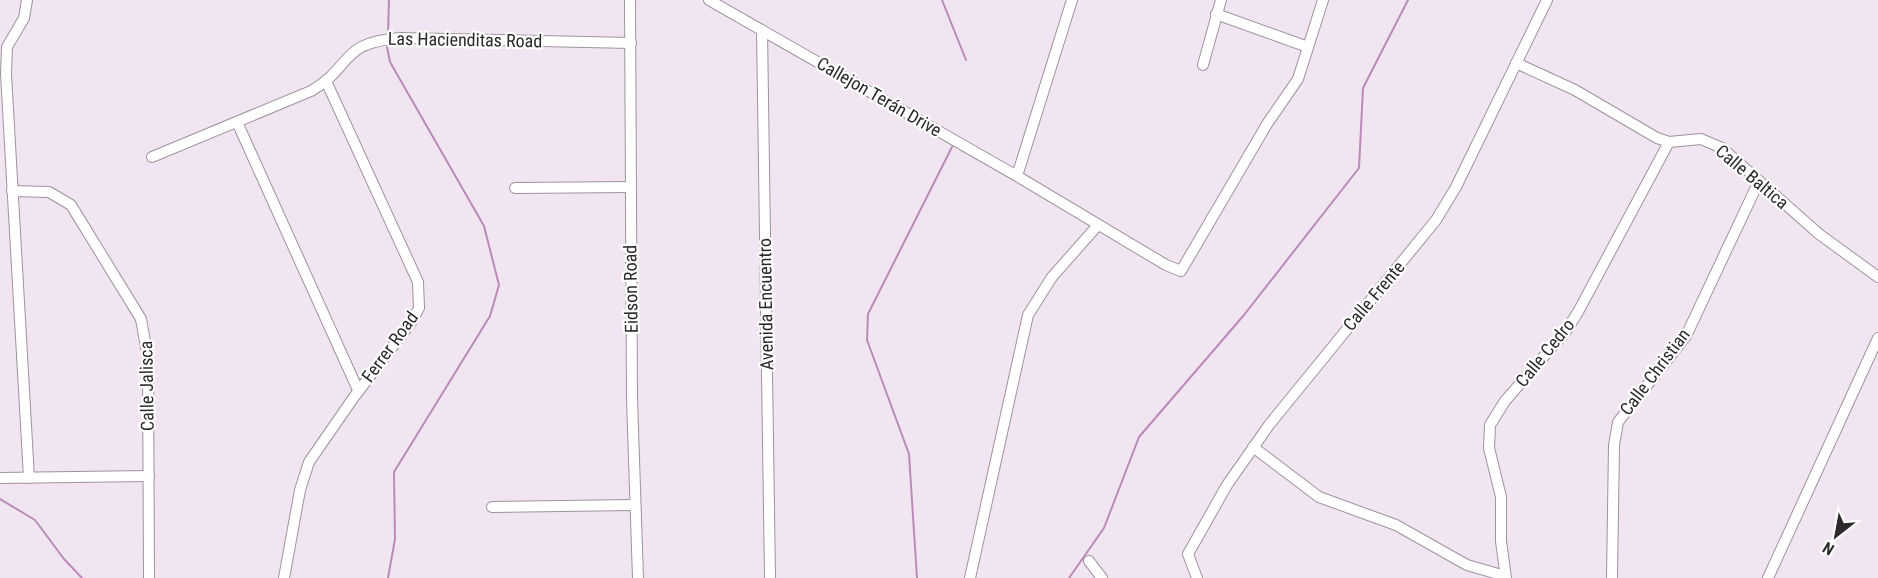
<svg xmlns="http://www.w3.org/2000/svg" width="1878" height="578" font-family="'Roboto Condensed',sans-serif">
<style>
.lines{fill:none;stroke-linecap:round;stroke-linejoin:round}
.stream{stroke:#b88bb9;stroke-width:2}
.minor-casing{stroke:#9e939e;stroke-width:12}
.minor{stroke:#fff;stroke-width:10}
.labels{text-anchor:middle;stroke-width:4.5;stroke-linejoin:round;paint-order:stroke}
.street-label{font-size:18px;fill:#2c282c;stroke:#fff}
</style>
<rect width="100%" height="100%" fill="#f2e5f2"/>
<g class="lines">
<!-- stream -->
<g class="stream">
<path d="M 942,0 L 966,60"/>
<path d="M 388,33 L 389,0"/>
<path d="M 387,47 L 390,62 L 484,226 L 499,285 L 490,316 L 394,472 L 395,539 L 388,578"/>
<path d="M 0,499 L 35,520 L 64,559 L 82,578"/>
<path d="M 917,578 L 909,454 L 867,340 L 868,314 L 952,147"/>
<path d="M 1069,578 L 1104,528 L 1139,437 L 1244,315 L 1359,168 L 1363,88 L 1408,0"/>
</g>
<defs>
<g id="minor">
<path d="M 27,0 L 24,18 L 7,47 L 6,74 L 29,478"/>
<path d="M 630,0 L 632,399 L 638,578"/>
<path d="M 709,0 L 1017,176 L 1166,265 L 1181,271 L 1267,124 L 1298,79 L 1323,0"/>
<path d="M 1216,14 L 1308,47"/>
<path d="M 762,30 L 770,578"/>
<path d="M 1516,63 L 1575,90 L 1657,138 L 1669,142 L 1701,139 L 1722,148 L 1819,234 L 1878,277"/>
<path d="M 1203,65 L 1221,0"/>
<path d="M 237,122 L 358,390"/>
<path d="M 152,157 L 311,91 C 354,66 339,42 401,38 L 631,43"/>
<path d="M 1017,176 L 1072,0"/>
<path d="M 515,188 L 630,187"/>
<path d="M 12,191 L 49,192 L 71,205 L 141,319 L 148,358 L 149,578"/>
<path d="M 1253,447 L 1319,497 L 1396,525 L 1467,565 L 1505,576"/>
<path d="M 0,478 L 149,476"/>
<path d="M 492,507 L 634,505"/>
<path d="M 1089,561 L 1102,578"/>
<path d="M 284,578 L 300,490 L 309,462 L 354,397 L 412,321 L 419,308 L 418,282 L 326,81"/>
<path d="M 970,578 L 1028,315 L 1052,277 L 1098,225"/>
<path d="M 1197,578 L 1188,554 L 1227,485 L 1269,425 L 1436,220 L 1456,187 L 1547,0"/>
<path d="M 1506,578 L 1501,541 L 1501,497 L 1489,448 L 1490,425 L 1505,401 L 1566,331 L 1578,312 L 1669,142"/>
<path d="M 1612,578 L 1614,445 L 1618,422 L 1686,336 L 1759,181"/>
<path d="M 1768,578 L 1878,338"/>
</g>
</defs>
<!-- minor casing -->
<use href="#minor" class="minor-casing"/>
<!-- minor -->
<use href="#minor" class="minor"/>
</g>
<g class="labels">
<!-- street labels -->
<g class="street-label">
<text transform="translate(465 40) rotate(1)" y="6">Las Hacienditas Road</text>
<text transform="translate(879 97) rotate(30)" y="6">Callejon Terán Drive</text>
<text transform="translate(1752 177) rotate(40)" y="6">Calle Baltica</text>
<text transform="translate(631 289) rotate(-91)" y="6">Eidson Road</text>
<text transform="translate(1374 296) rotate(-50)" y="6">Calle Frente</text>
<text transform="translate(766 304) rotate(-91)" y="6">Avenida Encuentro</text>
<text transform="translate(390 347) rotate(-54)" y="6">Ferrer Road</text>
<text transform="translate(1545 353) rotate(-51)" y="6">Calle Cedro</text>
<text transform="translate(1655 372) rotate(-53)" y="6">Calle Christian</text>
<text transform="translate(147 386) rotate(-91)" y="6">Calle Jalisca</text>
</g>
</g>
<!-- north arrow -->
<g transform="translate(1836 536) rotate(211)" stroke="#ffffff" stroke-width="4.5" paint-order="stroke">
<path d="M0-4.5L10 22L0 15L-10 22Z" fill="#2c282c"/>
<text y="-9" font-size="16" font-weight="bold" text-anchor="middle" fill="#2c282c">N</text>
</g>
</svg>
